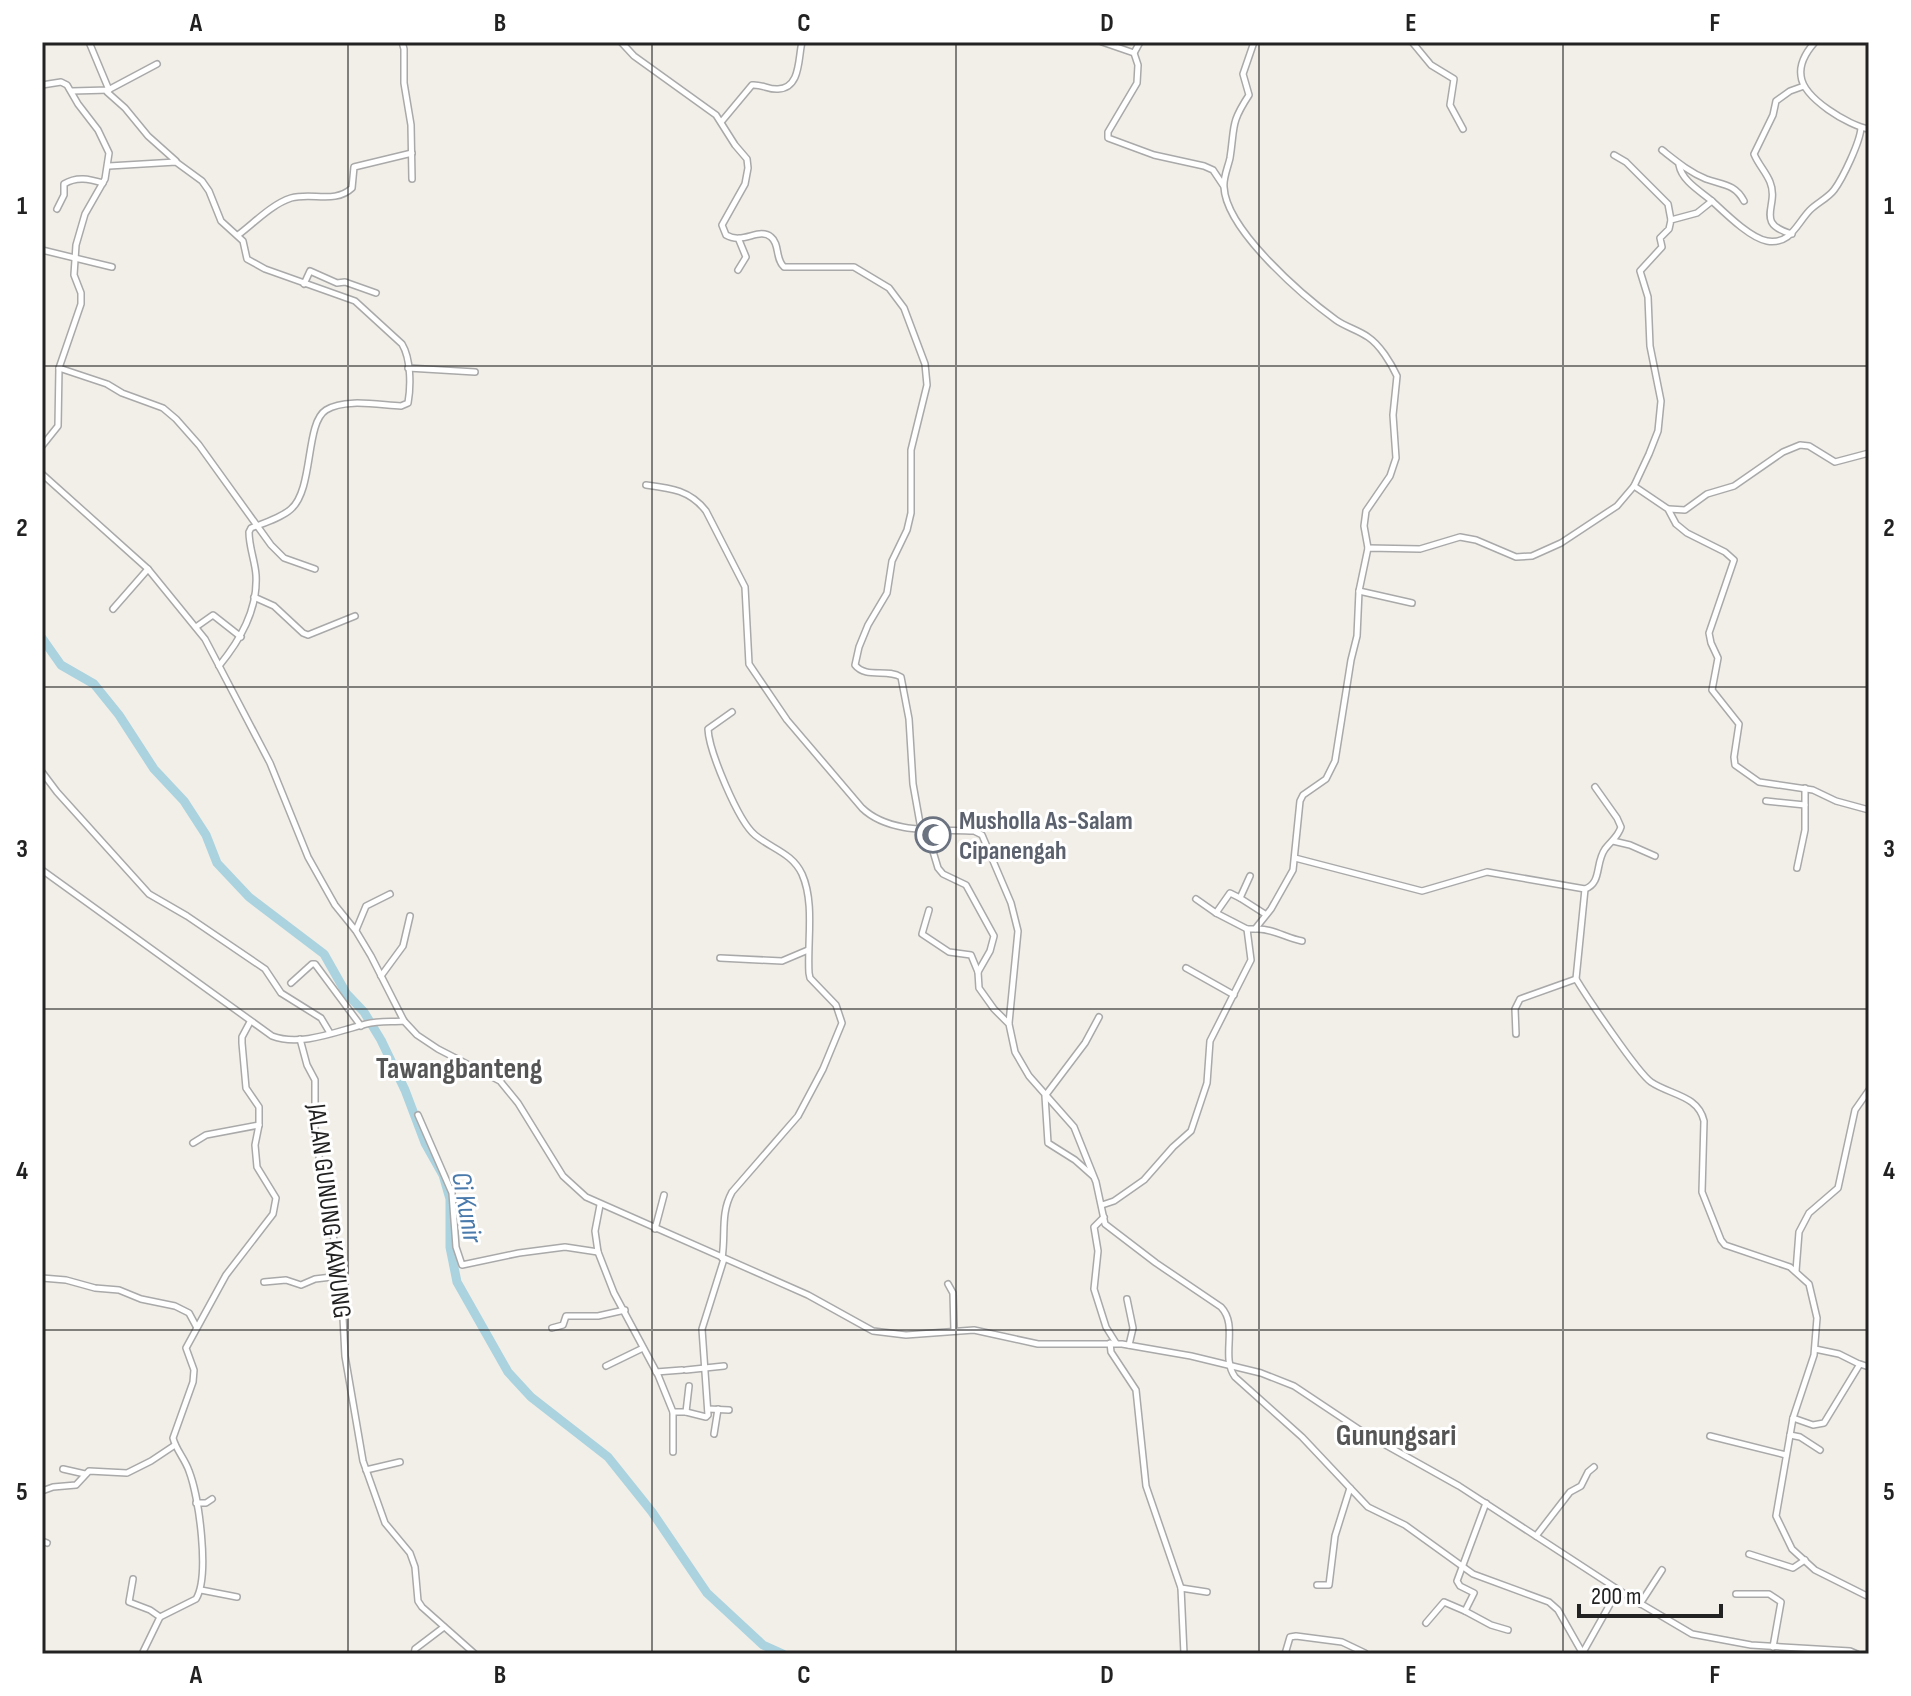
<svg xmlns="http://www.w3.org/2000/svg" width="1911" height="1696" font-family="'Sofia Sans Condensed',sans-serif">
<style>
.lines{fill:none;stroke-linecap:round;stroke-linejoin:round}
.river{stroke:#aad3df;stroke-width:9}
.minor-casing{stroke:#a9a9a9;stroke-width:8}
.minor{stroke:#fff;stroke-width:5}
.grid{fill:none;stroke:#222;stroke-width:2;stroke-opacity:0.55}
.labels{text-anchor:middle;stroke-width:6;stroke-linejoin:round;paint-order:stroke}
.worship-label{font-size:26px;font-weight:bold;fill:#5b616d;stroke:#fff;text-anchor:start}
.street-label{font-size:26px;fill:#222;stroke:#fff}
.water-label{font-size:28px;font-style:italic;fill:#4a7aab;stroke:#fff}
.quarter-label{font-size:30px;font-weight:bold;fill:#555;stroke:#fff}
.neatline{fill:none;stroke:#222;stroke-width:3}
.grid-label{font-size:26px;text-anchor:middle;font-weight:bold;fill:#222}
</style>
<rect width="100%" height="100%" fill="#f2efe9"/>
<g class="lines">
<!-- river -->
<path class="river" d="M 42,638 L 61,665 L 94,684 L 119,715 L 154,769 L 184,801 L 206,835 L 217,863 L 249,897 L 324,954 L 346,993 L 364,1012 L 381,1040 L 405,1090 L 425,1143 L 443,1175 L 450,1199 L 450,1247 L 457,1282 L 508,1372 L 531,1397 L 608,1457 L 652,1512 L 707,1593 L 763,1645 L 783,1654"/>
<defs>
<g id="minor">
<path d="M 402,42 L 404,49 L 404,83 L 411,125 L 412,179"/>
<path d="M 621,42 L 634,56 L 716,115 L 735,145 L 747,159 L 748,168 L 745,184 L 722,225 L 726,235 C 743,245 759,227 771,237 C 780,244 775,259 784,267 L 854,267 L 889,288 L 904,308 L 925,364 L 927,385 L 911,450 L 911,513 L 907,530 L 892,561 L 887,593 L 868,625 L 859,647 L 855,665 C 866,679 887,668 901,677 L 909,719 L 913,784 L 921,829 L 932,848 L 938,868 L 943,874 L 966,885 L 994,936 L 990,951 L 978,972 L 979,988 L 994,1009 L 1009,1024 L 1015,1052 L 1029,1076 L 1074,1127 L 1096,1182 L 1105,1224 L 1156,1263 L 1221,1307 C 1239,1326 1220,1356 1235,1377 L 1302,1437 L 1368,1507 L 1405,1525 L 1473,1574 L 1549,1602 L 1558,1610 L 1583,1654"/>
<path d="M 1102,42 L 1134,53 L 1138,65 L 1137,83 L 1108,132 L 1108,138 L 1154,155 L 1204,166 L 1213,170 L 1223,185"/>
<path d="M 1254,42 L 1243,74 L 1249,95 C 1230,124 1235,126 1230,158 C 1228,167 1223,178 1224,187 C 1226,230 1303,296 1336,320 C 1346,327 1358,330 1368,337 C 1380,345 1391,363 1397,376 L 1393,415 L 1396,458 L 1390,476 L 1366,511 L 1364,526 L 1368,548"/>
<path d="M 1412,42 L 1431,65 L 1454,79 L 1450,105 L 1463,129"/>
<path d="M 1815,42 C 1807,51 1799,63 1801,76 C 1803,98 1849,126 1869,129"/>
<path d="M 1134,53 L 1140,42"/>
<path d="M 42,85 L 61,82 L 67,85 L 78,104 L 98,130 L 109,153 L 105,179 L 85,214 L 76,245 L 74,275 L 81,293 L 81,304 L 59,368 L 58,426 L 42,446"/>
<path d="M 110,89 L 157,64"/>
<path d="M 72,91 L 109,90 L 89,42"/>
<path d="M 107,92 L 125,108 L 148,136 L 176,161"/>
<path d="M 722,121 L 752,85 C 762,84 769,90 778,89 C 801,88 798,58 802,42"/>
<path d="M 1662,150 C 1676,161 1689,172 1706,179 C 1723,185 1735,184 1744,201"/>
<path d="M 1614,155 L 1626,162 L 1668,204 L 1671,220"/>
<path d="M 1679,165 C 1682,181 1700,191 1712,201 C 1725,213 1750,238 1767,241 C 1791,245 1797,223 1810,210 C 1817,203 1828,198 1834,190 C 1843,178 1860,142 1861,128"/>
<path d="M 109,166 L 176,162 L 202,181 L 209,191 L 221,221 L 243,241 L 247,259 L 265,269 L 355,301 L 402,344 C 411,359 411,386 408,403 L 401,406 C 379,405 345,398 326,410 C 305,423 314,489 291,509 C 281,518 264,523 251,528 L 249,532 C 249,547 255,561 256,575 C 258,610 240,640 219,666"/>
<path d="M 57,209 L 64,195 L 64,184 C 77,176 89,179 103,183"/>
<path d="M 1792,234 C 1753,223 1780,206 1770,182 C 1766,172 1758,164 1754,154 L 1773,115 L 1776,101 L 1790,91 L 1804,86"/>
<path d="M 238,235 C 254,223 272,204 291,198 C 312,192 335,204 352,188 L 354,167 L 412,153"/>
<path d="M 42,250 L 112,267"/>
<path d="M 738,270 L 746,257 L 739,240"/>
<path d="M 304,284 L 310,271 L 337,283 L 345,282 L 376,293"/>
<path d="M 59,368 L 107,384 L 122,393 L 163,408 L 176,419 L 199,445 L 271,545 L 284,558 L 315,569"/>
<path d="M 408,368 L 475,372"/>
<path d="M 42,474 L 148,569 L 205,639 L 270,763 L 308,857 L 335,905 L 356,931 L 371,956 L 404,1021 L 417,1035 L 438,1049 L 500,1081 L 518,1103 L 563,1176 L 586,1197 L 808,1295 L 873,1331 L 906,1335 L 974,1330 L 1038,1344 L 1122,1344 L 1191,1356 L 1261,1373 L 1294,1386 L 1366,1434 L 1459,1486 L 1631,1598 L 1692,1634 L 1751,1645 L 1850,1651 L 1857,1654"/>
<path d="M 646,485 C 670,488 690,490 706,511 L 745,587 L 749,664 L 787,720 L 862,808 C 890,835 939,829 974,831 L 982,835 L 1011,903 L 1018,931 L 1009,1023"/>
<path d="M 1634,486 L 1668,509 L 1676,524 L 1687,533 L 1725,552 L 1734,560 L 1709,633 L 1711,643 L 1718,658 L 1712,690 L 1739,724 L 1734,757 L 1735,765 L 1759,782 L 1813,790 L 1836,801 L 1869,810"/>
<path d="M 1669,509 L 1685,510 L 1707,494 L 1734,486 L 1783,452 L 1800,445 L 1809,446 L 1835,462 L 1869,453"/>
<path d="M 1359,591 L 1412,603"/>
<path d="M 254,597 L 274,606 L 303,633 L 308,635 L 355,616"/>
<path d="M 113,609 L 148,569"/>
<path d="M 196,627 L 213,615 L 241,637"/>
<path d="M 42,772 L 57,792 L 149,894 L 187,916 L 265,969 L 281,993 L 321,1018 L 330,1033"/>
<path d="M 1766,801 L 1805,805"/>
<path d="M 1613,841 L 1630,845 L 1655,856"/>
<path d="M 1295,858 L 1422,891 L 1487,872 L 1585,889 C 1602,883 1595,863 1605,849 C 1611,841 1618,837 1621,827 L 1617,818 L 1595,787"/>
<path d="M 1797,868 L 1805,830 L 1805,788"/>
<path d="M 42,870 L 272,1036 C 301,1047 337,1031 366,1024 C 378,1021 391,1022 404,1021"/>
<path d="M 1250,876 L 1240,898 L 1265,914"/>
<path d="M 1585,889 L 1576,979 C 1587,997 1637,1072 1651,1082 C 1670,1095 1698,1095 1704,1121 L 1702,1192 L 1721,1240 L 1725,1245 L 1790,1267 L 1809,1284 L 1817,1318 L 1814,1355 L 1793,1418 L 1776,1516 L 1792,1549 L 1815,1570 L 1869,1597"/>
<path d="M 1196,899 L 1216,913 L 1247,929"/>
<path d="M 929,910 L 922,934 L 949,952 L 971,955 L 978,972"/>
<path d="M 1216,913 L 1230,893 L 1240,898"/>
<path d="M 1256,929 C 1272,928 1286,938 1302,941"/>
<path d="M 356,930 L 366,906 L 390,894"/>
<path d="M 720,958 L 782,961 L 808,950"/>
<path d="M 1186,968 L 1234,995"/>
<path d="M 381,976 L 403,946 L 410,916"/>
<path d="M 291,983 L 312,964 L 315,964 L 361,1026"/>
<path d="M 1516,1034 L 1515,1009 L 1520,999 L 1576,979"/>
<path d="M 300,1039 L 307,1065 L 315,1080 L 315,1134 L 341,1279 L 345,1356 L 363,1461 L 385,1523 L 410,1553 L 415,1567 L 418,1601 L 422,1607 L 475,1654"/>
<path d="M 418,1115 L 452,1193 L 456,1247 L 462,1265 L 519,1253 L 565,1247 L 598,1252"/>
<path d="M 193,1143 L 206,1135 L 259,1125"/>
<path d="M 1093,1176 L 1075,1160 L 1048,1143 L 1045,1096 L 1085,1043 L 1099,1017"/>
<path d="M 600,1205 L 595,1231 L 598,1252 L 614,1293 L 658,1375 L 673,1412 L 673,1452"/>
<path d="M 1102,1205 L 1114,1201 L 1144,1180 L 1173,1147 L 1191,1131 L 1207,1083 L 1210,1041 L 1251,960 L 1247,929 L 1255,929 L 1271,909 L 1293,870 L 1300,801 L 1303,795 L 1326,779 L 1335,761 L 1351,660 L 1357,636 L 1359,591 L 1368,548 L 1420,549 L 1460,537 L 1476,540 L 1516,557 L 1532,556 L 1561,543 L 1617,506 L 1634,486 L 1649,454 L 1658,431 L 1661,401 L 1650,346 L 1648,297 L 1640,271 L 1662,247 L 1660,238 L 1669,229 L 1671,220 L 1697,213 L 1712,201"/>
<path d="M 1104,1217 L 1094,1227 L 1098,1251 L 1094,1289 L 1106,1327 L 1116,1343"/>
<path d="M 655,1229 L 664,1195"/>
<path d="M 722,1258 C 726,1234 720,1214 732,1192 L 798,1116 L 823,1069 L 842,1023 L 836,1005 L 810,978 L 809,973 C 807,942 815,903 802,874 C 792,853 772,849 755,835 C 738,821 709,751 708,729 L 732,712"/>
<path d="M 1796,1271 L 1799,1232 L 1809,1213 L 1838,1188 L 1855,1110 L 1869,1090"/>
<path d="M 42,1278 L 66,1280 L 95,1288 L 119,1290 L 141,1299 L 175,1306 L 189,1313 L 196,1326"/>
<path d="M 264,1282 L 286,1280 L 301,1285 L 315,1279 L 340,1276"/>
<path d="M 948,1284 L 953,1293 L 954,1331"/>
<path d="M 1127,1299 L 1133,1328 L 1129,1345"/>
<path d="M 552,1328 L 563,1325 L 566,1316 L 598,1316 L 625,1310"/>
<path d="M 1110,1343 L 1111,1352 L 1136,1390 L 1146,1486 L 1181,1588 L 1184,1654"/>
<path d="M 1815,1349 L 1839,1354 L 1859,1364"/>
<path d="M 606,1366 L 643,1348"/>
<path d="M 686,1370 L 724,1366"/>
<path d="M 656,1372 L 682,1370"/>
<path d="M 708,1409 L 729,1410"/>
<path d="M 673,1412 L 686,1412 L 689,1386"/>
<path d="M 686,1412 L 706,1417 L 708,1415 L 702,1329 L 724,1259"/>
<path d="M 1793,1418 L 1813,1425 L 1824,1423 L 1860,1364 L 1869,1367"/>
<path d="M 714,1434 L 718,1409"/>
<path d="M 1790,1435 L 1800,1437 L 1820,1450"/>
<path d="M 1710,1436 L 1786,1455"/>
<path d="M 63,1469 L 85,1474"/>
<path d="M 366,1470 L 400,1462"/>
<path d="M 42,1491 L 53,1487 L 76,1485 L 89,1471 L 127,1473 L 151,1461 L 175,1445"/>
<path d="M 196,1503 L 206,1503 L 212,1499"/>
<path d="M 1486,1503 L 1457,1581 L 1460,1586 L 1474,1593 L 1465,1611 L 1491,1625 L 1508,1630"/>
<path d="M 1536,1536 L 1570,1492 L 1581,1486 L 1588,1472 L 1594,1467"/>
<path d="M 42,1541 L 47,1543"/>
<path d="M 1749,1554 L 1793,1568 L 1805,1560"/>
<path d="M 133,1579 L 129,1602 L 150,1610 L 160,1617"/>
<path d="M 1317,1585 L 1329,1585 L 1335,1536 L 1350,1488"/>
<path d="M 1181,1588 L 1207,1592"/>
<path d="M 201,1590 L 237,1597"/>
<path d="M 1736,1594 L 1769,1594 L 1781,1602 L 1773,1647"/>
<path d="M 1640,1604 L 1662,1570"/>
<path d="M 1426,1623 L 1444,1602 L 1465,1611"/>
<path d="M 142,1654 L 160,1617 L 196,1599 C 210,1576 199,1497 189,1471 C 185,1459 176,1450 173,1438 L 193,1382 L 194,1370 L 186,1348 L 226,1275 L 273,1214 L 276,1198 L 257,1167 L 255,1145 L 259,1125 L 259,1107 L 246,1088 L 242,1043 L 242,1037 L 250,1022"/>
<path d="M 414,1654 L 415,1649 L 444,1627"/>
<path d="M 1285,1654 L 1290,1637 L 1296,1636 L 1342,1642 L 1365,1653"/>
<path d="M 1582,1654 L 1618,1590"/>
</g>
</defs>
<!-- minor casing -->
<use href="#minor" class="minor-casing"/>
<!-- minor -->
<use href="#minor" class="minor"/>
</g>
<!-- grid -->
<path class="grid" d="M 348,42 L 348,1654M 652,42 L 652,1654M 956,42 L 956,1654M 1259,42 L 1259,1654M 1563,42 L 1563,1654M 42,366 L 1869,366M 42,687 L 1869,687M 42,1009 L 1869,1009M 42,1330 L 1869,1330"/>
<!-- icons -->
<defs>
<symbol id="mosque-ring" viewBox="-11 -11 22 22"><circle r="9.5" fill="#fff" stroke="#6b7280" stroke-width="1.5"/><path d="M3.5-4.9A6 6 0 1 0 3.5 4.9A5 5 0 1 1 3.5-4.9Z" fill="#6b7280"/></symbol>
</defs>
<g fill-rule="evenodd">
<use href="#mosque-ring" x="913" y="815" width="40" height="40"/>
</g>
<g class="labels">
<!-- worship labels -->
<g class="worship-label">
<text x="959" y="829">Musholla As-Salam<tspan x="959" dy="30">Cipanengah</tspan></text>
</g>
<!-- street labels -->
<g class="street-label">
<text transform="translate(330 1211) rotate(83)" y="9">JALAN GUNUNG KAWUNG</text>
</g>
<!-- water labels -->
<g class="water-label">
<text transform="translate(468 1207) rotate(80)" y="10">Ci Kunir</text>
</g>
<!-- quarter labels -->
<g class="quarter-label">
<text x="459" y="1078">Tawangbanteng</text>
<text x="1396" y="1445">Gunungsari</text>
</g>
</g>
<!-- border -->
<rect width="1911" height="1696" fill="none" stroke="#ffffff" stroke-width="88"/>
<!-- scale -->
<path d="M1579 1604v12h142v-12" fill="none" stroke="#222222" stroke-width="4"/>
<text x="1591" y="1604" font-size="24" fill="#222222" stroke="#ffffff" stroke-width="6" paint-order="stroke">200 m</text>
<rect x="44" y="44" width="1823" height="1608" class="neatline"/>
<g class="grid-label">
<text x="196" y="31">A</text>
<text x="500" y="31">B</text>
<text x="804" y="31">C</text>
<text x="1107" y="31">D</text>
<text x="1411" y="31">E</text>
<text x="1715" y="31">F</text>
<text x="22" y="214">1</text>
<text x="1889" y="214">1</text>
<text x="22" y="536">2</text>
<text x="1889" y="536">2</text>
<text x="22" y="857">3</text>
<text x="1889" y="857">3</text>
<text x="22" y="1179">4</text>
<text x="1889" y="1179">4</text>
<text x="22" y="1500">5</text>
<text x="1889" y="1500">5</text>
<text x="196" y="1683">A</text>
<text x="500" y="1683">B</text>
<text x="804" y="1683">C</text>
<text x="1107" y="1683">D</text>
<text x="1411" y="1683">E</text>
<text x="1715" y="1683">F</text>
</g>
</svg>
